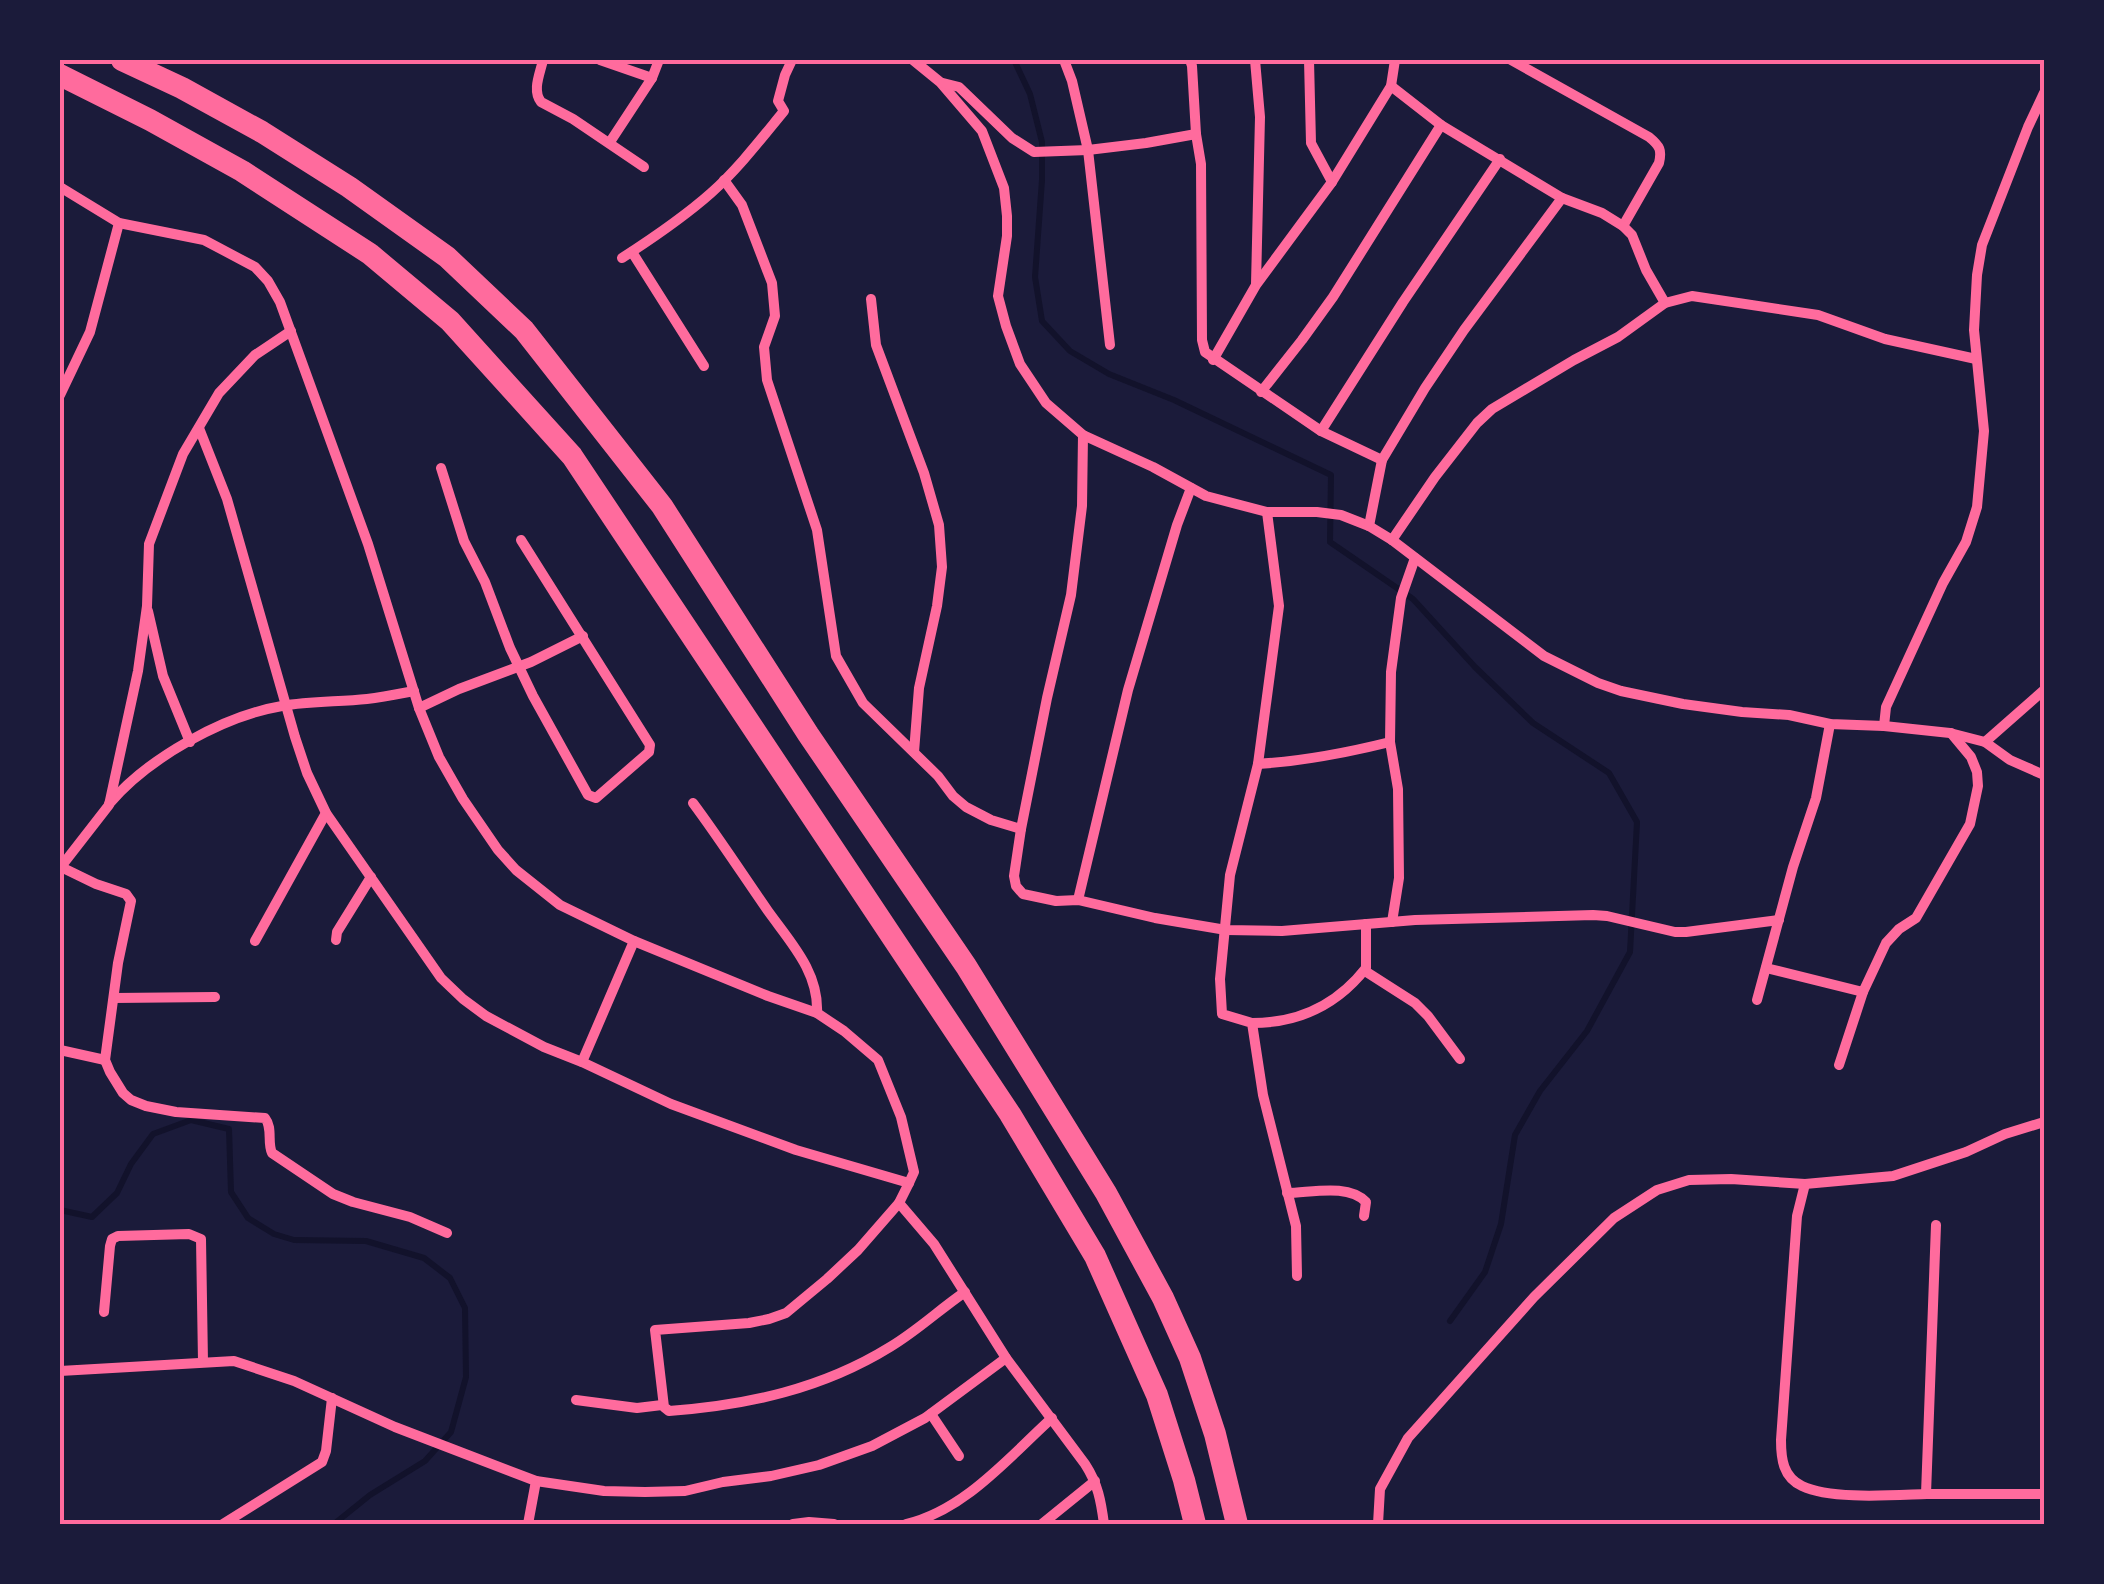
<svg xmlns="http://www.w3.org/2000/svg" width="2104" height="1584" font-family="Roboto,sans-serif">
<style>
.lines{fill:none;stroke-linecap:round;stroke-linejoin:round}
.stream{stroke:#12122b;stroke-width:6}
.minor{stroke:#ff6b9d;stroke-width:10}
.motorway{stroke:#ff6b9d;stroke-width:22}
.neatline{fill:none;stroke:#ff6b9d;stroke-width:4}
</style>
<rect width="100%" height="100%" fill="#1b1b3a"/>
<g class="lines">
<!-- stream -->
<g class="stream">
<path d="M 1014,60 L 1030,94 L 1042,142 L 1042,180 L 1035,277 L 1042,321 L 1070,351 L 1109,374 L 1174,400 L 1331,475 L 1330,542 L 1413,599 L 1475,667 L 1533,723 L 1609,773 L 1637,822 L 1630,952 L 1587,1031 L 1540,1091 L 1515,1135 L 1501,1224 L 1485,1272 L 1450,1321"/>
<path d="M 60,1210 L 92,1217 L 117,1193 L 131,1164 L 153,1134 L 191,1120 L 229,1129 L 231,1192 L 248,1218 L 274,1234 L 294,1240 L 366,1241 L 424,1258 L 450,1278 L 465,1308 L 466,1377 L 451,1432 L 425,1461 L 370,1495 L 334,1524"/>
</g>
<!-- minor -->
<g class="minor">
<path d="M 543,60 C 540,74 532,90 541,102 L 573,119 L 644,167"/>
<path d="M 600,60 L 652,78"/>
<path d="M 913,60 L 940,82 L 982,131 L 1004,188 L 1007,216 L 1007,236 L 998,296 L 1006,326 L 1020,364 L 1046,403 L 1083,435 L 1153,467 L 1206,496 L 1267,512 L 1317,512 L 1341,515 L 1369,526 L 1392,540 L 1544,656 L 1598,683 L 1621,691 L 1683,704 L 1742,712 L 1789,715 L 1830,724 L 1884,726 L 1950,733 L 1985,742 L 2044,690"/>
<path d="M 1064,60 L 1072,81 L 1088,150 L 1110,345"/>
<path d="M 1190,60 L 1192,66 L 1196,134 L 1201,164 L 1202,340 L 1205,352 L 1321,431 L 1382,460"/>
<path d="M 1255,60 L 1260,117 L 1256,284"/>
<path d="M 1309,60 L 1311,143 L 1332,182"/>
<path d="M 1511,60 L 1649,137 C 1660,146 1662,150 1659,163 L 1623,226"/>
<path d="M 943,83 L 959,87 L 1012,138 L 1034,152 L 1088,150 L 1146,143 L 1196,134"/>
<path d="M 1391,86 L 1441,125 L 1562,198 L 1602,213 L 1623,226 L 1632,235 L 1646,270 L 1665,303"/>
<path d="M 610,142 L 652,78 L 659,60"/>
<path d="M 724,180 L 742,205 L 772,283 L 775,316 L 764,347 L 767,380 L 817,530 L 836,656 L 863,703 L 938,776 L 953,796 L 966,807 L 991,820 L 1021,829"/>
<path d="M 60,187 L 119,223 L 204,240 L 255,267 L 268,281 L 280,302 L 368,544 L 419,708 L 439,757 L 463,799 L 498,850 L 516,870 L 560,905 L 634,941 L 768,996 L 817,1013 L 844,1031 L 878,1060 L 901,1117 L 914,1172 L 909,1183 L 899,1203 L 858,1250 L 827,1279 L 786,1313 L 769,1319 L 749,1323 L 655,1330 L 664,1407 L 669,1411 C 748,1405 822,1389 890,1347 C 917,1331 940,1309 965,1292"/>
<path d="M 632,252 L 704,366"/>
<path d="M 622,258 C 653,238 684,217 711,193 C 738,169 761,139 784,111 L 778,101 L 785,75 L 792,60"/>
<path d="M 871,299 L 876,345 L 924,473 L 939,525 L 942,567 L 937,606 L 919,688 L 914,752"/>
<path d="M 1213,360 L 1256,285 L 1332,182 L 1391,86 L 1395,60"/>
<path d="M 1261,392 L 1302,340 L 1333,297 L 1441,125"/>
<path d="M 60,395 L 90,332 L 119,223"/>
<path d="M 199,428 L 227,499 L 295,737 L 307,773 L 326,813 L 441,978 L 463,999 L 486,1016 L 544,1047 L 582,1062 L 671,1104 L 796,1150 L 909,1183"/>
<path d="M 1321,431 L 1403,302 L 1500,159"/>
<path d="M 1083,435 L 1082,506 L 1071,595 L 1047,698 L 1021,829 L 1014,876 L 1016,886 L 1023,894 L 1056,901 L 1078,900 L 1155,918 L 1226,930 L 1282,931 L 1415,920 L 1593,915 L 1607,916 L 1675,932 L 1686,932 L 1779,920"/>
<path d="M 441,468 L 464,541 L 485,582 L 510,648 L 533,696 L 588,795 L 596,798 L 649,752 L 650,745 L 521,540"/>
<path d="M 1267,512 L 1279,606 L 1258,764 L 1230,875 L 1220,979 L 1222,1014 L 1252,1023 L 1263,1095 L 1296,1226 L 1297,1276"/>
<path d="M 1369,526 L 1382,460 L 1425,388 L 1464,330 L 1562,198"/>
<path d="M 1392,540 L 1435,477 L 1477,423 L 1492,409 L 1574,360 L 1618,337 L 1665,303 L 1692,296 L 1818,315 L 1885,339 L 1976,359"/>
<path d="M 148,611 L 163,676 L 190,742"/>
<path d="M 419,708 L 459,689 L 531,662 L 583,636"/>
<path d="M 1884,726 L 1886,707 L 1943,583 L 1966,542 L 1977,507 L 1984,431 L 1974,330 L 1977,275 L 1982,245 L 2028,127 L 2044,93"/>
<path d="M 1985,742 L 2010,760 L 2044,775"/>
<path d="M 1258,764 C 1303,761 1346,753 1390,742"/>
<path d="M 693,803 C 719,838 743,875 768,911 C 791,943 819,972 817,1013"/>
<path d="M 109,804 C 148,758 223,716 282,706 C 310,701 339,702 367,699 C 383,697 398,694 414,691"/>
<path d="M 61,867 L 96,884 L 126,894 L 131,901 L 118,963 L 107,1045 L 105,1060 L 110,1072 L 123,1093 L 131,1100 L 146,1106 L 176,1112 L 265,1118 C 273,1128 267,1142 272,1153 L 333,1194 L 353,1202 L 410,1217 L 447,1233"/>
<path d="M 60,868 L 109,805 L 138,671 L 147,606 L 149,544 L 183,454 L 219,393 L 255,355 L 291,331"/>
<path d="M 1078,900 L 1128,690 L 1177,525 L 1191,488"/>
<path d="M 1392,922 L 1399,878 L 1398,789 L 1390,742 L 1391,672 L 1401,598 L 1415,558"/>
<path d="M 336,940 L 337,932 L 371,877"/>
<path d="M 255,941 L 326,813"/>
<path d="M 1766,968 L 1863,992 L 1886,943 L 1899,929 L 1916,918 L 1970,824 L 1978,786 L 1977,772 L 1971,757 L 1951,733"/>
<path d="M 1365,971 L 1415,1003 L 1428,1016 L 1460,1059"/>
<path d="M 114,998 L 215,997"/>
<path d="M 1757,1000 L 1793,867 L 1816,798 L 1830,724"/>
<path d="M 1252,1023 C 1299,1023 1337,1005 1366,968 L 1366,924"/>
<path d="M 60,1050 L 105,1060"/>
<path d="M 582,1062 L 634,941"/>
<path d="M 1839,1065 L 1863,992"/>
<path d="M 1805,1184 L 1797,1216 L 1781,1440 C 1781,1459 1783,1477 1802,1486 C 1831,1500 1894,1495 1927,1494 C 1966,1494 2005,1494 2044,1494"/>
<path d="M 1287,1193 C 1310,1193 1348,1183 1366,1202 L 1364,1216"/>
<path d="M 899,1203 L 934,1244 L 1006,1358 L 1085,1464 C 1098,1484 1101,1501 1104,1524"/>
<path d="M 104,1312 L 110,1246 L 112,1239 L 118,1236 L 189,1234 L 201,1239 L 203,1362"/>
<path d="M 60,1371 L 234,1361 L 294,1381 L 395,1427 L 536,1481 L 604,1491 L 645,1492 L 685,1491 L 723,1482 L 771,1476 L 819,1465 L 872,1446 L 925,1418 L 1006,1358"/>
<path d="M 576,1400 L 637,1408 L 662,1405"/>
<path d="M 931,1414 L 959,1456"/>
<path d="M 1926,1494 L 1936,1225"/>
<path d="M 223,1524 L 322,1462 L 326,1451 L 332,1398"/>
<path d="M 528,1524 L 536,1481"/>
<path d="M 793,1524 L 809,1522 L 834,1524"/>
<path d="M 906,1524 C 965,1510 1009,1457 1052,1418"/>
<path d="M 1042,1524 L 1095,1481"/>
<path d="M 1378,1524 L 1380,1489 L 1408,1438 L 1534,1297 L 1614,1218 L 1657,1190 L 1689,1180 L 1731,1179 L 1805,1184 L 1893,1176 L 1966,1152 L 2005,1134 L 2044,1122"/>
</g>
<!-- motorway -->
<g class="motorway">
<path d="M 122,60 L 182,88 L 262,132 L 349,187 L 447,257 L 524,330 L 662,506 L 808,734 L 966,966 L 1106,1193 L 1163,1298 L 1190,1358 L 1215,1434 L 1237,1524"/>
<path d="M 60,75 L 150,120 L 242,171 L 370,254 L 450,321 L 572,456 L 1010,1114 L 1095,1256 L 1157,1395 L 1184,1480 L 1195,1524"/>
</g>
</g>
<!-- border -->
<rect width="2104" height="1584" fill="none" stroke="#1b1b3a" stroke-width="125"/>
<rect x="62" y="62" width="1980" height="1460" class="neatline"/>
</svg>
